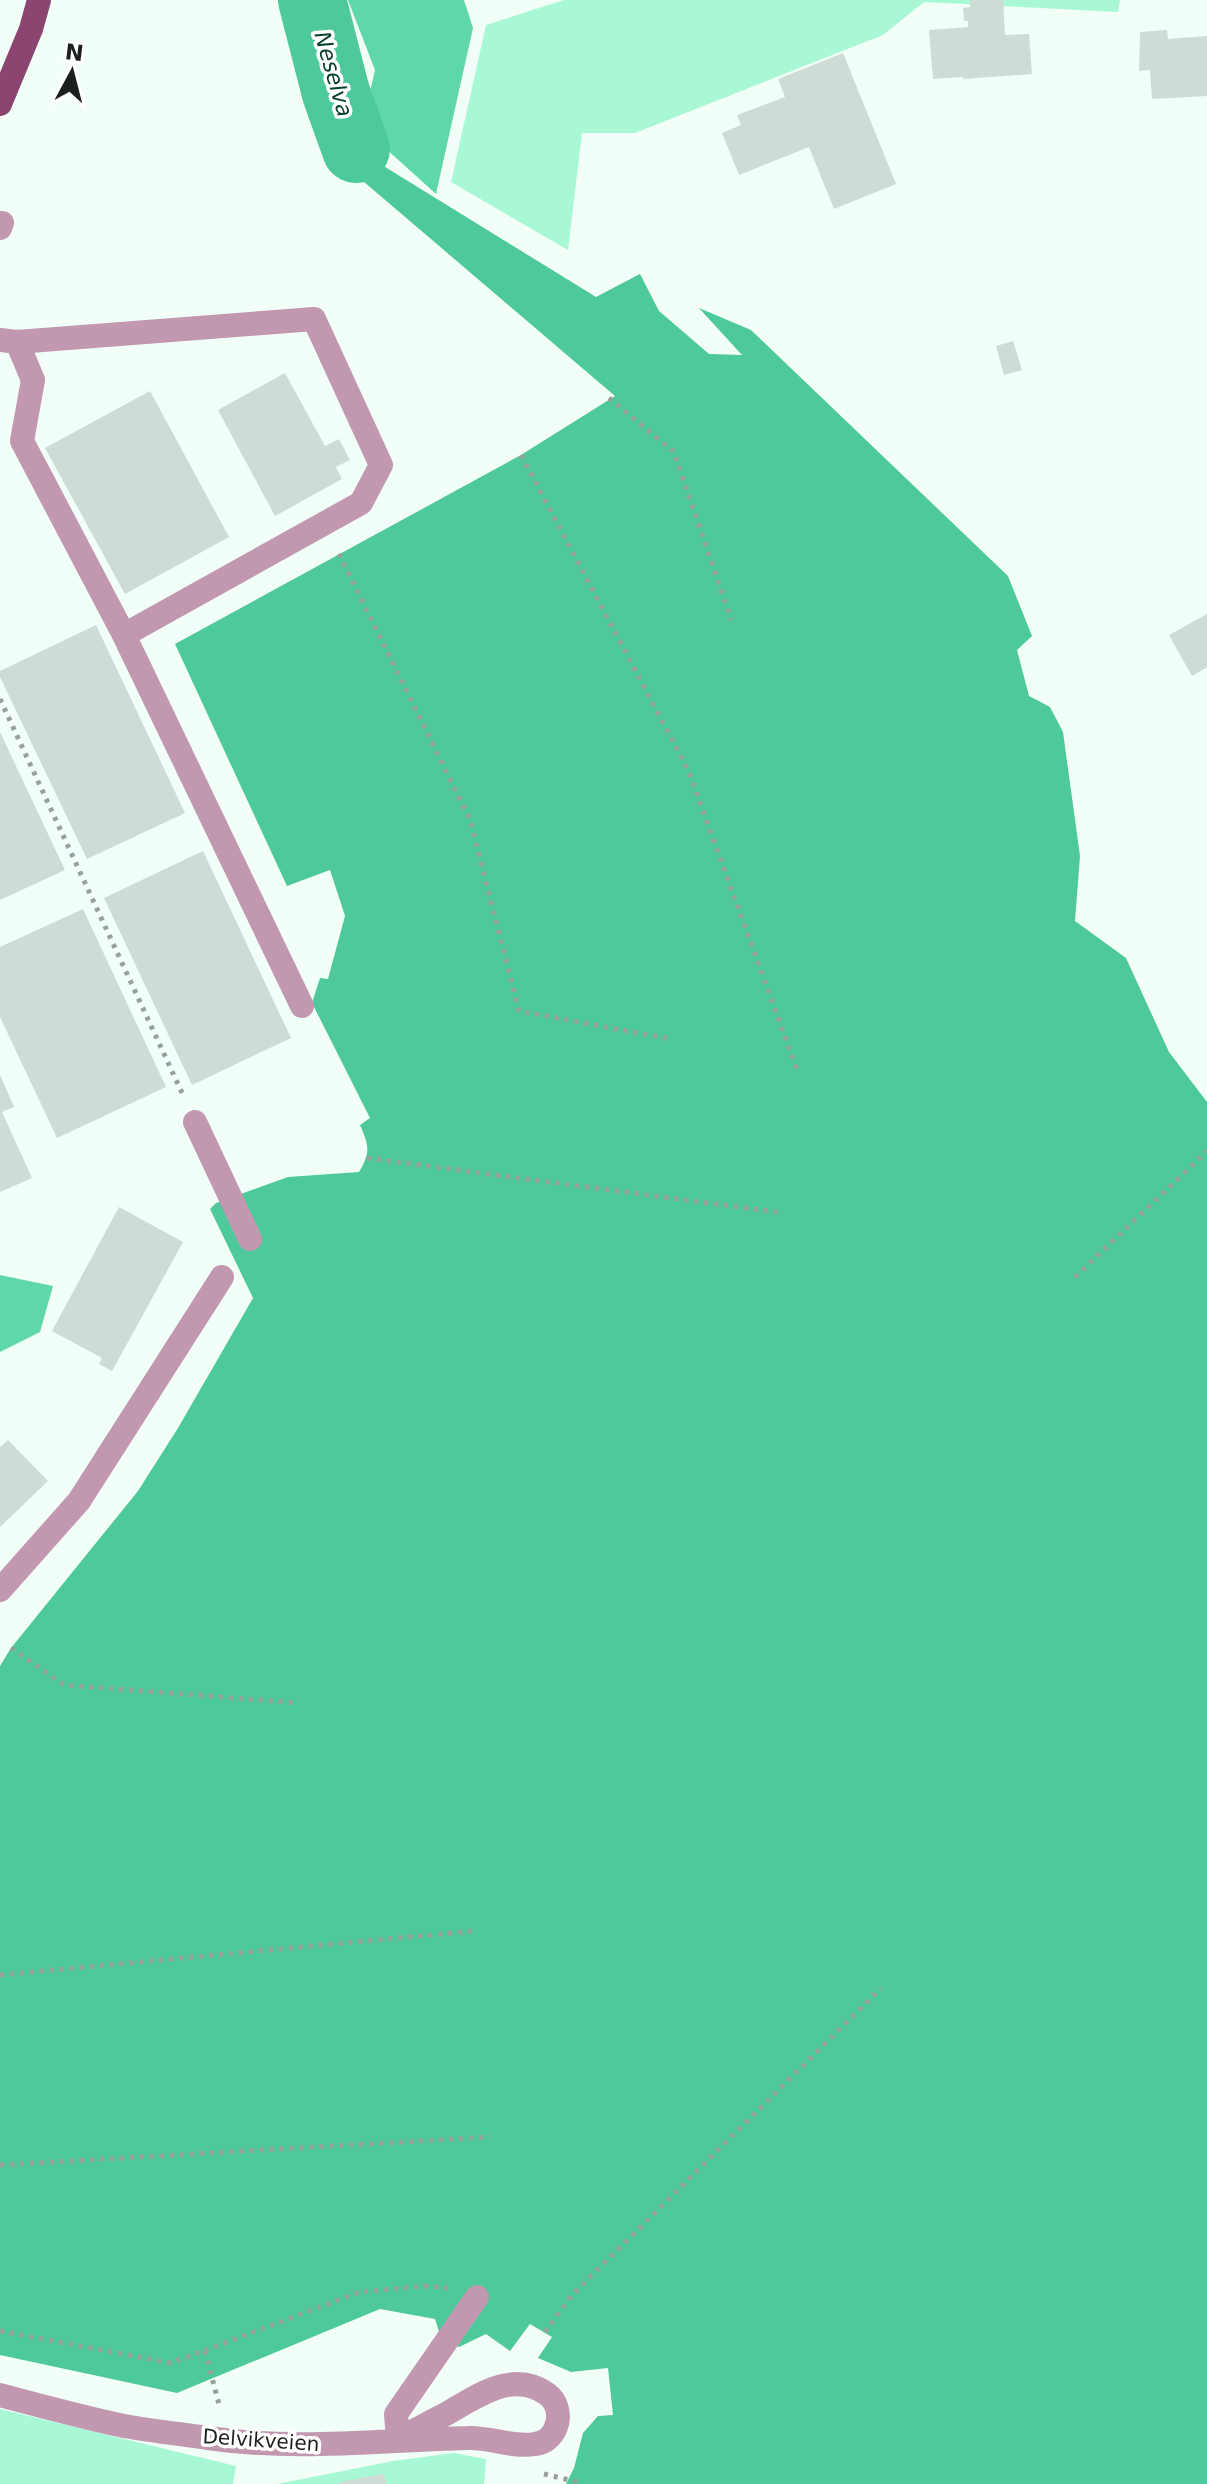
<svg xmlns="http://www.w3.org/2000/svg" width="1207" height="2484" font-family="'DejaVu Sans',sans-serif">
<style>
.green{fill:#a9f8d5}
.forest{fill:#5fd8a9}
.water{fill:#4ec99b}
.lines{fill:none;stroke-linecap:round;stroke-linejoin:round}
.river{stroke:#4ec99b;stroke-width:68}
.building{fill:#cfdbd5}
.path{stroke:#98a09c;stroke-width:5;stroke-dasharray:4 6;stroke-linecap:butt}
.minor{stroke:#c198af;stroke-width:24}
.major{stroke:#8b4570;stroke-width:24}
.labels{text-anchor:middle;stroke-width:7;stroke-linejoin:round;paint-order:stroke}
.street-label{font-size:20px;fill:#1b1f1d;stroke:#fff}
.water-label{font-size:22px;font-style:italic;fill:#063d2b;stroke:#fff}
</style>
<rect width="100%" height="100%" fill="#f2fef8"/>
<!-- green -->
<g class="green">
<path d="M 564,0 L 1120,0 L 1118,12 L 924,2 L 883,35 L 635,133 L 582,133 L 568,250 L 451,182 L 486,25 Z"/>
<path d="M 0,2409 L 236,2466 L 233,2484 L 0,2484 Z"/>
<path d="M 454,2453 L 486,2459 L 484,2484 L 277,2484 L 393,2461 Z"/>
</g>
<!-- forest -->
<g class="forest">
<path d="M 348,0 L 464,0 L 473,28 L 436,194 L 362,127 L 375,70 Z"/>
<path d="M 0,1275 L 53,1286 L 40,1332 L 0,1352 Z"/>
</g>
<!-- water -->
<path class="water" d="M 356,149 L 596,297 L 640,274 L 659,311 L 709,354 L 742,355 L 699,308 L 751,330 L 1008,576 L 1032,636 L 1017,650 L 1029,696 L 1050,707 L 1063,732 L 1080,856 L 1075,921 L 1126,958 L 1169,1052 L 1207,1102 L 1207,2484 L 566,2484 L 574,2468 L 583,2433 L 598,2416 L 613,2415 L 608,2368 L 571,2372 L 538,2358 L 552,2337 L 530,2324 L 510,2351 L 486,2334 L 459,2347 L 441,2338 L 435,2319 L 380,2309 L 177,2393 L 0,2355 L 0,1666 L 11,1648 L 138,1491 L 178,1428 L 253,1298 L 210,1209 L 216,1203 L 288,1177 L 359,1172 C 371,1152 369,1146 360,1125 L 370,1118 L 312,1003 L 320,978 L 328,979 L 345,916 L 330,870 L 287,886 L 175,644 L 521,455 L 615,396 L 343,164 Z"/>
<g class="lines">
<!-- river -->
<path class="river" d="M 312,0 L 336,93 L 356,149"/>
</g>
<!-- building -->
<g class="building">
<path d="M 970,0 L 1003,0 L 1005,35 L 1029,34 L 1032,74 L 963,79 L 963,77 L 933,79 L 929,30 L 968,27 L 968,21 L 964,21 L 963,8 L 970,7 Z"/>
<path d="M 1167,30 L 1168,39 L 1207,36 L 1207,96 L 1152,99 L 1150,70 L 1139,71 L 1140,32 Z"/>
<path d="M 843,53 L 896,184 L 834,209 L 809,147 L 739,175 L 722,133 L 741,125 L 737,115 L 785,97 L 778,79 Z"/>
<path d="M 1013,341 L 1022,370 L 1004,375 L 996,346 Z"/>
<path d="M 285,373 L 325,446 L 339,439 L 350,460 L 336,467 L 342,479 L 275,516 L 218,410 Z"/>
<path d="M 150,391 L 229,537 L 125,594 L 45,448 Z"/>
<path d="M 1207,614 L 1207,667 L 1192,676 L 1169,635 Z"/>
<path d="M 96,625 L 185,813 L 87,859 L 0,677 L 0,671 Z"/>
<path d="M 0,732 L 65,870 L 0,900 Z"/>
<path d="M 203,851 L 291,1038 L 192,1085 L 104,898 Z"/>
<path d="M 83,909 L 166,1087 L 57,1138 L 0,1017 L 0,947 Z"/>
<path d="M 0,1075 L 14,1107 L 2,1112 L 32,1178 L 0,1192 Z"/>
<path d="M 119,1207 L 183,1242 L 112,1371 L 99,1364 L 102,1358 L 52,1331 Z"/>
<path d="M 8,1440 L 48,1481 L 0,1527 L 0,1447 Z"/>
<path d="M 384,2474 L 386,2484 L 339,2484 L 339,2482 Z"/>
</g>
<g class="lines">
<!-- path -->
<g class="path">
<path d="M 609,398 L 674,452 L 731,620"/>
<path d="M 521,455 L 688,770 L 797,1070"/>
<path d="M 339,554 L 470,820 L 519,1011 L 671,1039"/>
<path d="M 0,699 L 183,1095"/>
<path d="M 367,1158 L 784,1213"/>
<path d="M 1075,1277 L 1207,1151"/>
<path d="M 11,1648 L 64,1685 L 299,1703"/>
<path d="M 0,1975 L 474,1931"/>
<path d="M 0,2165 L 490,2137"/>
<path d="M 0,2331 L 171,2363 L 360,2292 L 425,2286 L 448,2288"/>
<path d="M 545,2332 L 572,2295 L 881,1988"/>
<path d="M 205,2351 L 220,2408"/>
<path d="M 544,2474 L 578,2482"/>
</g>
<!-- minor -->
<g class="minor">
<path d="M 0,228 L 2,223"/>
<path d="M 0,340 L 17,342 L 314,319 L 381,465 L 361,503 L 124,635 L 22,441 L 33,380 L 17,342"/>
<path d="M 124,635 L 302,1006"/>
<path d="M 195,1122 L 250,1239"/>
<path d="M 0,1590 L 79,1501 L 222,1277"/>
<path d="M 0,2395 C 41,2406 82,2417 124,2426 C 152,2431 180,2434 208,2438 C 296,2451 380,2440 468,2438 C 490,2437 513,2448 535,2444 C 559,2441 566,2408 547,2394 C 513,2369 476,2397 446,2414 C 430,2422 414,2431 398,2439 L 396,2414 L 477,2297"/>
</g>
<!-- major -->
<path class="major" d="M 0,104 L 31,29 L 39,0"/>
</g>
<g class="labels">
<!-- street labels -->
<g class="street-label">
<text transform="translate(261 2440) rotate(4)" y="7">Delvikveien</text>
</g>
<!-- water labels -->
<g class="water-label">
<text transform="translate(334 74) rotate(74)" y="8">Neselva</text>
</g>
</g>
<!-- north arrow -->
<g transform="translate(72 72) rotate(7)" stroke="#ffffff" stroke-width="6" paint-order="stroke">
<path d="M0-6L14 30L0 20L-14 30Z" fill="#1b1f1d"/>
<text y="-12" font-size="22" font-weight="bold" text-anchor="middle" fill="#1b1f1d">N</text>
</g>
</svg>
